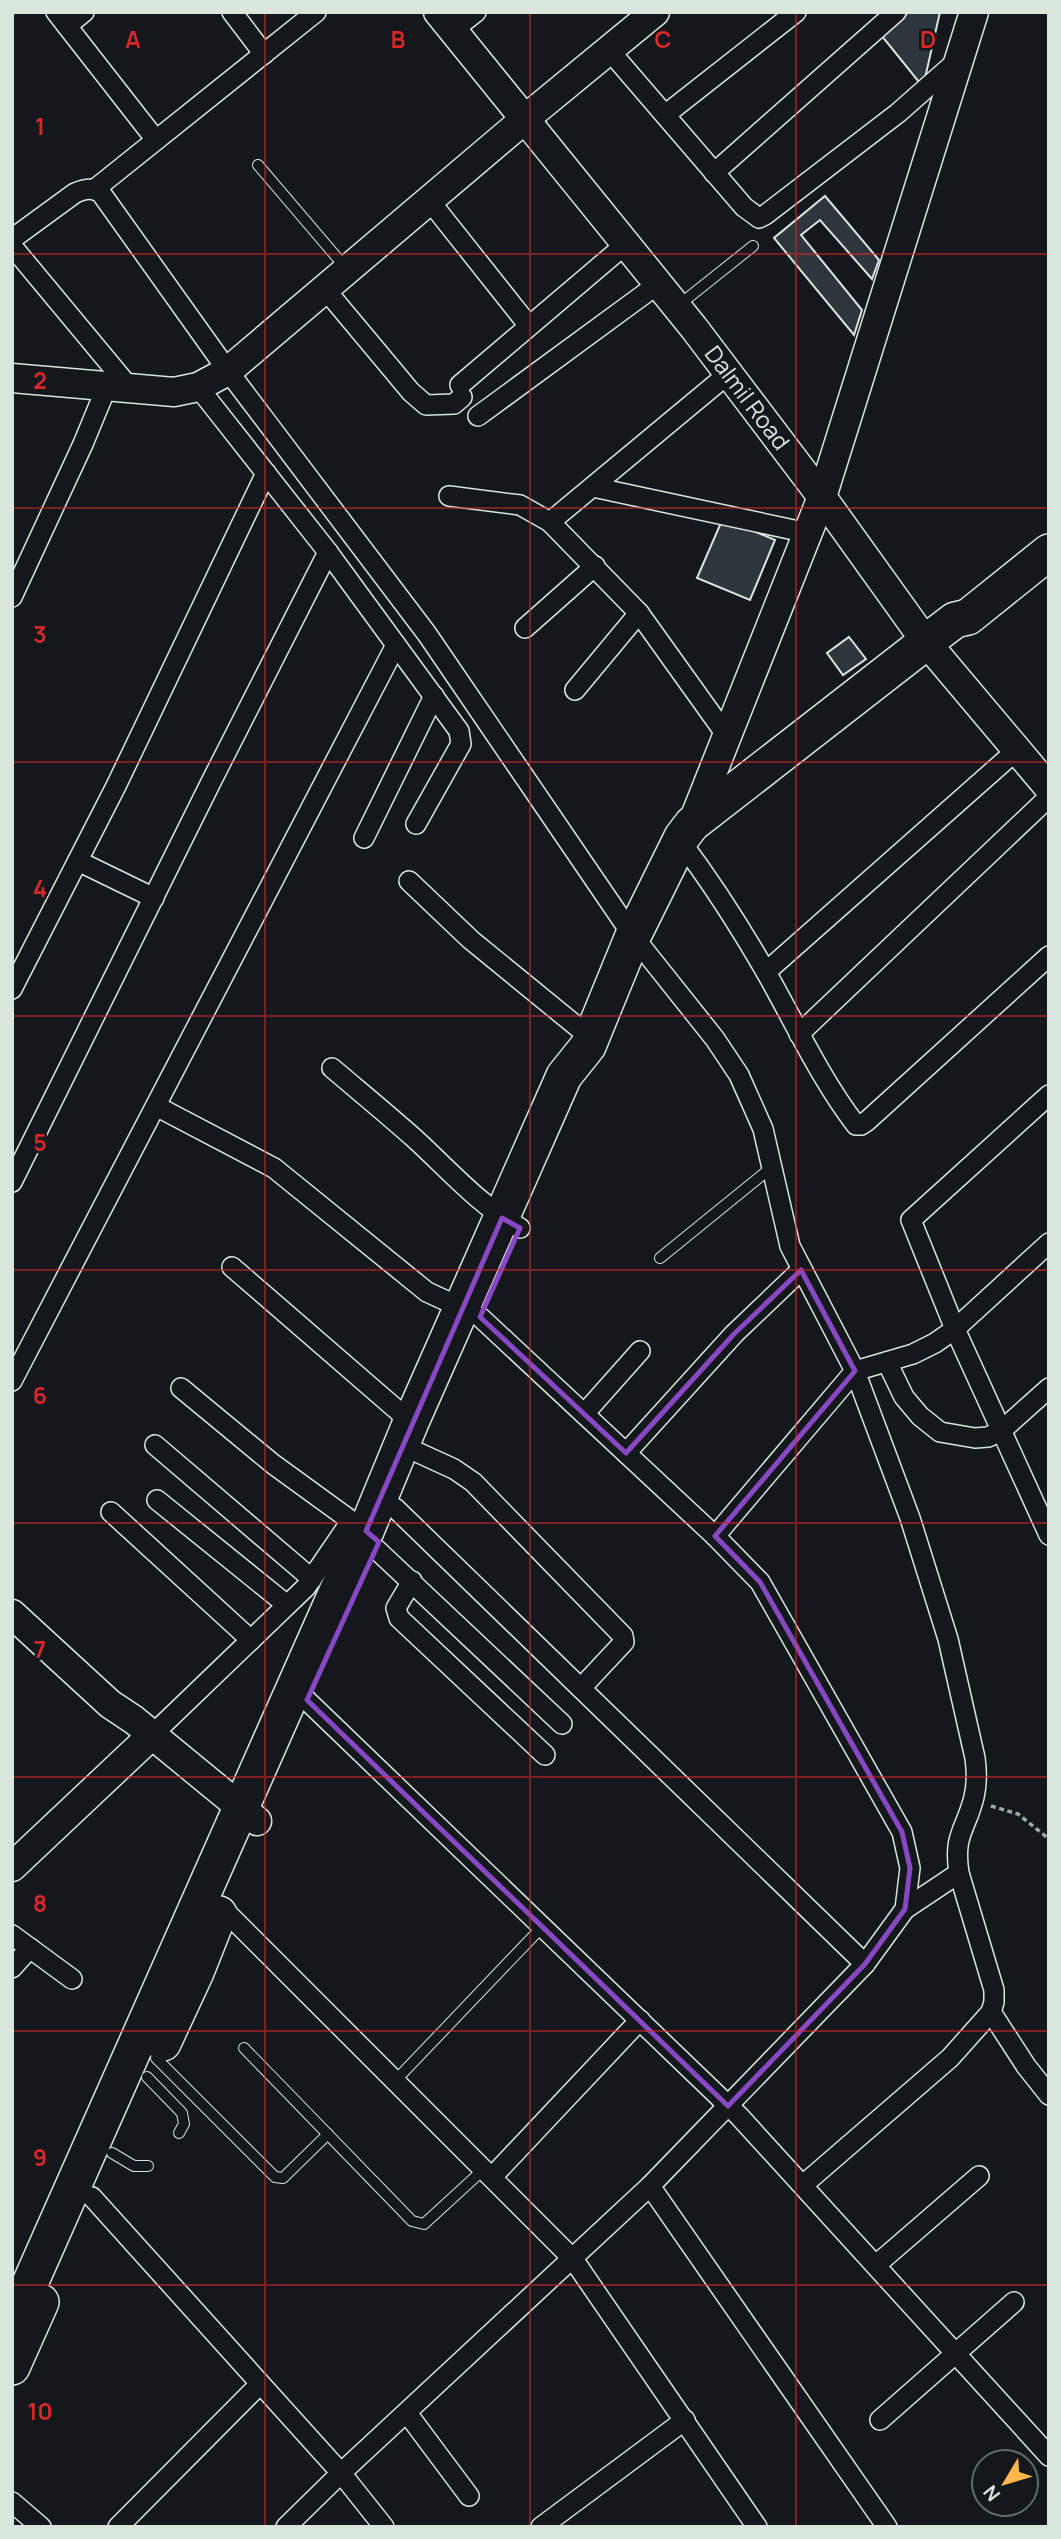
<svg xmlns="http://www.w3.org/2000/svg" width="1061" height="2539" font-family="Manrope,sans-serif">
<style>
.building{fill:#2c363c;stroke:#d8e6dc;stroke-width:2}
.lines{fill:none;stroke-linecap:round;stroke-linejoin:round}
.lane-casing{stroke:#d8e6dc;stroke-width:12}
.street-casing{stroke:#d8e6dc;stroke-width:22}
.secondary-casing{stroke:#d8e6dc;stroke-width:31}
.highway-casing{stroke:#d8e6dc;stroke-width:38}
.path{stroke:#9da8a2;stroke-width:3.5;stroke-dasharray:5 3.5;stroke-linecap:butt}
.lane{stroke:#14181c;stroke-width:10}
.street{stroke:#14181c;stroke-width:19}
.secondary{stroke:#14181c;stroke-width:28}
.highway{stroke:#14181c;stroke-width:35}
.marked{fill:none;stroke:#8948c3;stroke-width:5;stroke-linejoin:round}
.grid{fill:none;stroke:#d62828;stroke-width:2;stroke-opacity:0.55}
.labels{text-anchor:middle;stroke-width:5;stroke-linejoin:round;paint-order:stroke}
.street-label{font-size:23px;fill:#d8e6dc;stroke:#14181c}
.grid-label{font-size:23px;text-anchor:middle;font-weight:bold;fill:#d62828;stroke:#14181c;stroke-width:5;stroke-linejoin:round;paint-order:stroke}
</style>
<rect width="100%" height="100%" fill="#14181c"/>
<!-- building -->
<g class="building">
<path d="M 909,12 L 940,12 L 923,87 L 881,35 Z"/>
<path d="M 825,196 L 879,260 L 872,279 L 820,220 L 801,235 L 862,310 L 854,335 L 774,238 Z"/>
<path d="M 723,518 L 775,540 L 750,600 L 697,578 Z"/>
<path d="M 849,637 L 866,659 L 843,675 L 827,653 Z"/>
</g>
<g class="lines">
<defs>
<g id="lane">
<path d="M 258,165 L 345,267"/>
<path d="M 679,305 L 753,246"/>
<path d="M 660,1258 L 772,1167"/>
<path d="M 244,2048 L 412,2221 L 424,2224 L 484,2169"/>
<path d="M 156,2058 L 275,2177 L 283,2178 L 328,2134"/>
<path d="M 147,2077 L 182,2113 L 184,2124 L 179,2133"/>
<path d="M 395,2081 L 543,1926"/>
<path d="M 112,2153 L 134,2166 L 148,2166"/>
</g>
<g id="street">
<path d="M 56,12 L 156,140"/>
<path d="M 232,12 L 264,54"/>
<path d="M 67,26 L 84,12"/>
<path d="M 453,30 L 476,12"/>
<path d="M 609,50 L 744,207 L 759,218 L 765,215 L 898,113 L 957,61"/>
<path d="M 665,115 L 796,12"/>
<path d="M 714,173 L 896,12"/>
<path d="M 95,189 L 316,12"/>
<path d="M 429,200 L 529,326"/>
<path d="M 12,239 L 75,193 C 85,189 92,187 101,193 L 228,371 L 427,634 L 633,936 L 715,1039 L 739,1075 L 763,1129 L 790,1246 L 855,1371 L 910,1518 L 948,1639 L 975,1758 C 977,1772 977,1784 974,1797 C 966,1830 953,1834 959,1873 L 994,1990 L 994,2002 L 991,2012 L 950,2058 L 803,2185"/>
<path d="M 12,246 L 130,388"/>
<path d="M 325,289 L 411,392 L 426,405 L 454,404 L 462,397"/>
<path d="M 460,385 L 626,244"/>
<path d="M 198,387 L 328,552 L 459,731 L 461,744 L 416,824"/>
<path d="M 478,416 L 658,284"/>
<path d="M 593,487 L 808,533"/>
<path d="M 449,496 L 520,505 L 550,522 L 639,613 L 727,736"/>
<path d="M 550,522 L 728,374"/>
<path d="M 12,597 L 83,444 L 107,386"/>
<path d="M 525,628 L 595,566"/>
<path d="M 575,690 L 639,613"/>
<path d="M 364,838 L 434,696"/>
<path d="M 681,842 C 712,883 740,927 766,972 C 795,1023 820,1078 856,1125 L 861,1125 L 867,1121 L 1049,956"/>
<path d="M 78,861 L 154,898"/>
<path d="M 409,881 L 471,940 L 591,1038"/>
<path d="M 766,972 L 1018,749"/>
<path d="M 12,989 L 116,786 L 266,473"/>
<path d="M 799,1034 L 1049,797"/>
<path d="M 332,1068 C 359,1091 387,1114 414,1138 C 448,1169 479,1205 520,1228"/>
<path d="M 1049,1095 L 911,1220 L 955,1329 L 1049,1535"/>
<path d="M 156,1106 L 274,1168 L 427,1292 L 462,1308"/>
<path d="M 12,1182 L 211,782 L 328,552"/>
<path d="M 232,1267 L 411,1422"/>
<path d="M 887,1362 L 904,1397 L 920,1416 L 940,1432 L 975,1438 L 988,1437 L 1001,1431 L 1049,1388"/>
<path d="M 12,1381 L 396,645"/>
<path d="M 181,1388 L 273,1464 L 361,1528"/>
<path d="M 584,1414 L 640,1351"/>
<path d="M 155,1445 L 312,1579"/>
<path d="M 419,1453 L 454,1469 L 473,1482 L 623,1636 L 624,1642 L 581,1688"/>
<path d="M 626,1453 L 734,1334 L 801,1270"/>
<path d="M 157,1500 L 287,1605"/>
<path d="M 395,1508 L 865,1964"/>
<path d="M 111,1512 L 251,1640"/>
<path d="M 715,1536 L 855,1371 L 913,1354 L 935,1343 L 955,1329 L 1049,1243"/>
<path d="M 376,1549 L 562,1724"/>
<path d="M 412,1581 L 396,1608 L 399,1618 L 545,1755"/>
<path d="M 294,1688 L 739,2116 L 1049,2456"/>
<path d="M 151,1736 L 306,1587 L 351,1521"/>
<path d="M 222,1908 L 573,2259 L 757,2527"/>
<path d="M 905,1909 L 959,1873"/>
<path d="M 12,1935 L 72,1979"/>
<path d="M 12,1968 L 30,1948"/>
<path d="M 991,2012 L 1026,2066 L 1049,2095"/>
<path d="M 492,2177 L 640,2020"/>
<path d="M 650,2186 L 887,2527"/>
<path d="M 92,2197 L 341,2473 L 384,2527"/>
<path d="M 876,2265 L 979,2176"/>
<path d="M 407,2413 L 469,2496"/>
<path d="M 880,2420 L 1014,2302"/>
<path d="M 12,2502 L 41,2527"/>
<path d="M 118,2527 L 260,2384"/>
<path d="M 286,2527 L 341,2473 L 650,2186 L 865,1964 L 905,1909 L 910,1868 L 902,1832 L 760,1582 L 715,1536 L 480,1317"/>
<path d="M 541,2527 L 685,2420"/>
</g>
<g id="secondary">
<path d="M 438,12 L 694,328 L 822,497 L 926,642 L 1049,788"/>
<path d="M 12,378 L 174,392 L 198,387 L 228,371 L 525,119 L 655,12"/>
<path d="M 692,824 L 822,497 L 974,12"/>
<path d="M 12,1614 L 110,1704 L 134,1720 L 257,1821"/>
<path d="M 12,1867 L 151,1736"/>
</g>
<g id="highway">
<path d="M 163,2043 L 196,1972 L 219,1914"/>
<path d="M 12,2324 L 346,1571 L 366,1531 L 411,1422 L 564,1076 L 588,1046 L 633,936 L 682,837 L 692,824 L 926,642 L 955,620 L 968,617 L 1049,552"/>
<path d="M 12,2367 L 41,2302"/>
</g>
</defs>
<!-- lane casing -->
<use href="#lane" class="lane-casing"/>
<!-- street casing -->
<use href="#street" class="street-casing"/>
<!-- secondary casing -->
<use href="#secondary" class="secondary-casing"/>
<!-- highway casing -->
<use href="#highway" class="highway-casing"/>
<!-- path -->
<path class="path" d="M 991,1806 L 1018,1814 L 1049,1839"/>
<!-- lane -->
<use href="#lane" class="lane"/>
<!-- street -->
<use href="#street" class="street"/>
<!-- secondary -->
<use href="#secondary" class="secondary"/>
<!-- highway -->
<use href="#highway" class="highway"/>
</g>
<!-- marked area -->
<path class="marked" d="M 502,1218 L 520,1228 L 480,1317 L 626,1453 L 734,1334 L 801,1270 L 855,1371 L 715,1536 L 760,1582 L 902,1832 L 910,1868 L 905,1909 L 865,1964 L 728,2106 L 307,1700 L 379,1542 L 366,1531 Z"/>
<!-- grid -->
<path class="grid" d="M 265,12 L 265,2527M 530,12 L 530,2527M 796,12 L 796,2527M 12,254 L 1049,254M 12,508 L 1049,508M 12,762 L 1049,762M 12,1016 L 1049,1016M 12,1270 L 1049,1270M 12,1523 L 1049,1523M 12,1777 L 1049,1777M 12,2031 L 1049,2031M 12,2285 L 1049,2285"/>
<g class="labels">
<!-- street labels -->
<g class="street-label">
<text transform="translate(747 398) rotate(53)" y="8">Dalmil Road</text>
</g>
</g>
<g class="grid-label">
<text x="133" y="48">A</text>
<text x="398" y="48">B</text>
<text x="663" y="48">C</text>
<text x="928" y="48">D</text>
<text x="40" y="135">1</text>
<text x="40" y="389">2</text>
<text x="40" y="643">3</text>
<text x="40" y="897">4</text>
<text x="40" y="1151">5</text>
<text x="40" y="1404">6</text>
<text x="40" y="1658">7</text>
<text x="40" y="1912">8</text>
<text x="40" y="2166">9</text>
<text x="40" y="2420">10</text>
</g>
<!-- border -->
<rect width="1061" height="2539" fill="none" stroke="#d8e6dc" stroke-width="28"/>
<!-- north arrow -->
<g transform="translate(1005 2483) rotate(232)"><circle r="33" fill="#14181c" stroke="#626a69" stroke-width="2"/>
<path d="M0-5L12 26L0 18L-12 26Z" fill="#ffb74d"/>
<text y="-10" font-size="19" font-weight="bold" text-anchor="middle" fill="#d8e6dc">N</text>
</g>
</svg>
